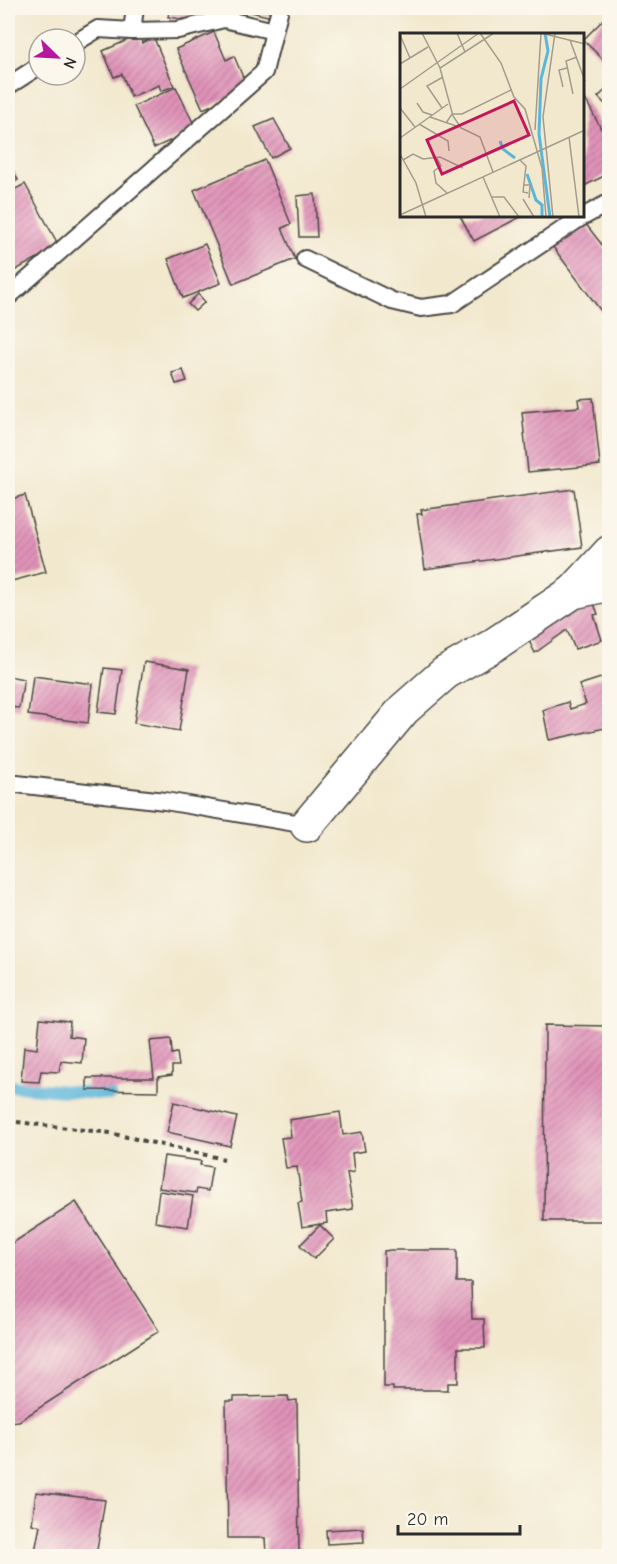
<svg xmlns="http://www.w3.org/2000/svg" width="617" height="1564" font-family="'Comic Neue',sans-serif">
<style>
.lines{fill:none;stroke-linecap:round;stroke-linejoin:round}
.stream{stroke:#5cb6da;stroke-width:12}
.building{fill:url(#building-hatch)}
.service-casing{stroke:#494743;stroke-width:20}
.minor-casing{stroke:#494743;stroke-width:36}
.path{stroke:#494743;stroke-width:4;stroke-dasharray:4.5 4.5;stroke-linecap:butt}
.service{stroke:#fff;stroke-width:16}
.minor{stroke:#fff;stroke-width:33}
.inset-river{fill:none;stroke:#5cb6da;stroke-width:3}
.inset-road{fill:none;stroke:#a29c8d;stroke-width:1.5}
.view{fill:#c2185b;fill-opacity:0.15;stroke:#c2185b;stroke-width:3}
.inset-edge{fill:none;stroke:#2b2b2b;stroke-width:3}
</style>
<defs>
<pattern id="building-hatch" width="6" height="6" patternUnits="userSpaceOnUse" patternTransform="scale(1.5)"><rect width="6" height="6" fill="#e193b9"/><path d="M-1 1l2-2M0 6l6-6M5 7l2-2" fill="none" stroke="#b77897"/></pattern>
</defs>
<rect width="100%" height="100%" fill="#fbf7ec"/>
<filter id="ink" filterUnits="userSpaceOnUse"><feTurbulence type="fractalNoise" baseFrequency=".0167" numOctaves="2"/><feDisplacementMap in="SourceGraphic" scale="12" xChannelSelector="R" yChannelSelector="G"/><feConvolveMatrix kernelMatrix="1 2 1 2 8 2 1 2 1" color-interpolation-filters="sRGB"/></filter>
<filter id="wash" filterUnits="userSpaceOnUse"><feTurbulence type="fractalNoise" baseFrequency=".008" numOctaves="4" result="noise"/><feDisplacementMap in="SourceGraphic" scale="24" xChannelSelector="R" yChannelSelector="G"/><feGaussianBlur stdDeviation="1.35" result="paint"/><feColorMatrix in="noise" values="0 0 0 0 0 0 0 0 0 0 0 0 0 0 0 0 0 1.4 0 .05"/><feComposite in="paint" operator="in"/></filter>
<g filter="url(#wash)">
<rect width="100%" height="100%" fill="#f2e8ce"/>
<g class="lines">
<!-- stream -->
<path class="stream" d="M 8,1086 L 110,1095"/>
</g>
<g id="blocks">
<!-- building -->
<g class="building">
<path d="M 170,8 L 209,8 L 206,23 L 168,17 Z"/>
<path d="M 235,8 L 278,8 L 276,18 Z"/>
<path d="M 610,13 L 610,66 L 583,40 Z"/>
<path d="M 214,32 L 226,60 L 234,56 L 248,89 L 203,109 L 176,49 Z"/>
<path d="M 139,35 L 142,43 L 154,38 L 174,86 L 161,91 L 159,85 L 131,97 L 122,74 L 114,77 L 103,51 Z"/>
<path d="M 610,86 L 610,109 L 598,97 Z"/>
<path d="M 176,87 L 196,129 L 154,148 L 134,106 Z"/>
<path d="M 582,93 L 606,138 L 610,136 L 610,173 L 582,187 Z"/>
<path d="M 274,119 L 290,148 L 271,158 L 255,127 Z"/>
<path d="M 8,160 L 18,180 L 8,185 Z"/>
<path d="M 265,160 L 291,224 L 282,228 L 295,259 L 233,284 L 194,190 Z"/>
<path d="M 25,184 L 59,246 L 14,271 L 8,260 L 8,193 Z"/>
<path d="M 315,194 L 317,237 L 299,237 L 297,196 Z"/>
<path d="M 460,216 L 522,216 L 474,241 Z"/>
<path d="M 585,223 L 610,255 L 610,323 L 553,247 Z"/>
<path d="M 205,244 L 221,283 L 183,298 L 168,259 Z"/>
<path d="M 198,294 L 205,302 L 195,311 L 188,304 Z"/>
<path d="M 183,370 L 187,381 L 176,384 L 172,373 Z"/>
<path d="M 593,398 L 600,465 L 528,472 L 522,412 L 579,407 L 578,399 Z"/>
<path d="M 574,489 L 582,547 L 425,569 L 417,514 L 422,514 L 421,510 Z"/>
<path d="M 25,495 L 46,572 L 8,582 L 8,500 Z"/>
<path d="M 592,599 L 598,614 L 594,615 L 602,640 L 575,649 L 567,630 L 535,653 L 526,635 Z"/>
<path d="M 144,662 L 189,669 L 179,731 L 134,723 Z"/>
<path d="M 104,668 L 122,670 L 116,714 L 98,712 Z"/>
<path d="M 610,675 L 610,727 L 549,740 L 543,710 L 568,702 L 570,709 L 586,704 L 579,685 Z"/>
<path d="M 8,676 L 24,679 L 19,708 L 8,707 Z"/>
<path d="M 33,676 L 93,684 L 88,723 L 28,715 Z"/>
<path d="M 40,1019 L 70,1022 L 69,1036 L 84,1038 L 82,1063 L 61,1061 L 59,1072 L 41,1071 L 39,1082 L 21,1081 L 24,1047 L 37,1049 Z"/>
<path d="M 545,1025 L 610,1026 L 610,1221 L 544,1221 Z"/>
<path d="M 171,1039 L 172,1054 L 177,1053 L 179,1066 L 172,1066 L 172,1075 L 158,1077 L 158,1091 L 87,1090 L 87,1078 L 154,1078 L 150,1041 Z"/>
<path d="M 174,1102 L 237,1117 L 230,1146 L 167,1132 Z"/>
<path d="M 340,1112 L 343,1135 L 362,1132 L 365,1151 L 352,1153 L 354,1172 L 347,1173 L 353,1209 L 326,1213 L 327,1223 L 302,1227 L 298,1203 L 302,1202 L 297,1167 L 286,1168 L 281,1138 L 291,1137 L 289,1120 Z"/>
<path d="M 164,1156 L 201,1161 L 200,1165 L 212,1167 L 208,1191 L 197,1189 L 196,1193 L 159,1188 Z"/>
<path d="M 159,1191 L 193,1196 L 188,1227 L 155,1222 Z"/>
<path d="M 76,1202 L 159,1331 L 19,1421 L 8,1422 L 8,1246 Z"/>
<path d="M 320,1225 L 334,1239 L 314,1259 L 300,1245 Z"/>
<path d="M 391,1250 L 457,1250 L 457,1282 L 471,1282 L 472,1319 L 484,1319 L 485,1348 L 458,1348 L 458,1383 L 448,1383 L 448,1390 L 393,1390 L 393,1387 L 384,1387 L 384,1251 Z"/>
<path d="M 288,1396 L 289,1401 L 297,1400 L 299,1553 L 266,1553 L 265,1538 L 228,1538 L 226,1401 L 234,1401 L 234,1397 Z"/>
<path d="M 36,1492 L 105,1500 L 96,1556 L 34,1556 L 40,1526 L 32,1524 Z"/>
<path d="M 363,1528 L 364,1542 L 327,1544 L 326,1530 Z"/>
</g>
</g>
</g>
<g filter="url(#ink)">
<use href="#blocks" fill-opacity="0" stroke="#494743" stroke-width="1.5"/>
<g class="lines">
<defs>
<g id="service">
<path d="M 135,8 L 132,31 L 178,30 L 224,19 L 274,31"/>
<path d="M 75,43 L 98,29 L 132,31"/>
<path d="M 8,86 L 39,66"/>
<path d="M 305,259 L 392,301 L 421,308 L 452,304 L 577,220 L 610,202"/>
<path d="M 8,297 L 264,72 L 280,8"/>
<path d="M 8,783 L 165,801 L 307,825"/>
</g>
<g id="minor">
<path d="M 573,592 L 610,552"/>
<path d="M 307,825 L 404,709 L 445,673 L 492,646 L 573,592 L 610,584"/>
</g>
</defs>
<!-- service casing -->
<use href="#service" class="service-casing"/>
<!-- minor casing -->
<use href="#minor" class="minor-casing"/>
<!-- path -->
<path class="path" d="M 8,1121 L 110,1133 L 224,1159"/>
<!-- service -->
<use href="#service" class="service"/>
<!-- minor -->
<use href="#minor" class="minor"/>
</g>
</g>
<!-- overview -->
<g transform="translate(400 33)">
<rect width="184" height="184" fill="#f2e8ce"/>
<path class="inset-river" d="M 145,0 L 148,18 L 141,46 L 139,101 L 150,184M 100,108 L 103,116 L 115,125M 127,141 L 136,167 L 142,172 L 142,184"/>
<path class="inset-road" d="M 22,0 L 40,35M 57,0 L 65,19M 80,0 L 101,30 L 114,64 L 125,76 L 142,135 L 146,184M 141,0 L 185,11M 0,2 L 10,25M 170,7 L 185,48M 0,31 L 28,14M 163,54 L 159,37 L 167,35M 0,56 L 79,0M 173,61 L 166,28 L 177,24M 17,70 L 23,79 L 32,82M 0,75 L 15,94M 42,75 L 27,53 L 43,44M 30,84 L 59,94M 46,90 L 52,81 L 62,81 L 111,57M 19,91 L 48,108 L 49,118M 135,97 L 141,0M 169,104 L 179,184M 0,105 L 48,71M 0,121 L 16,150 L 26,184M 37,125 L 41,133 L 34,138 L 36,150 L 47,160M 3,127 L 13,121 L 23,126 L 40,124 L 63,135M 120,127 L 126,133 L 123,159 L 128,160M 93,139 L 80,104 L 61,95 L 53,83 L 40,35 L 94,0M 83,144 L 100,184M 124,152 L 130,152 L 129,165M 92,164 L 104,164 L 119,184M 123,166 L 134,184M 0,182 L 185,97M 153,184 L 143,84 L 155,0"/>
<path class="view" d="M 114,68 L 129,102 L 42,141 L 27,107 Z"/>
<rect width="184" height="184" class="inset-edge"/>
</g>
<!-- margin -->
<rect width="617" height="1564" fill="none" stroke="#fbf7ec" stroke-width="30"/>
<!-- north arrow -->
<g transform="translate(57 57) rotate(114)"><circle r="28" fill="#fbf7ec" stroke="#a8a59f" stroke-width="1.5"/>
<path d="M0-4.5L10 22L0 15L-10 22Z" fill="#b5179e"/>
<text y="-9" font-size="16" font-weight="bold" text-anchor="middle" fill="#2b2b2b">N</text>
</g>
<!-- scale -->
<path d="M398 1525v9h122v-9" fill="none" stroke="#2b2b2b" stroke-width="3"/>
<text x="407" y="1525" font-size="18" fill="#2b2b2b" stroke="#fbf7ec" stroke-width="4.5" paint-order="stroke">20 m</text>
</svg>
